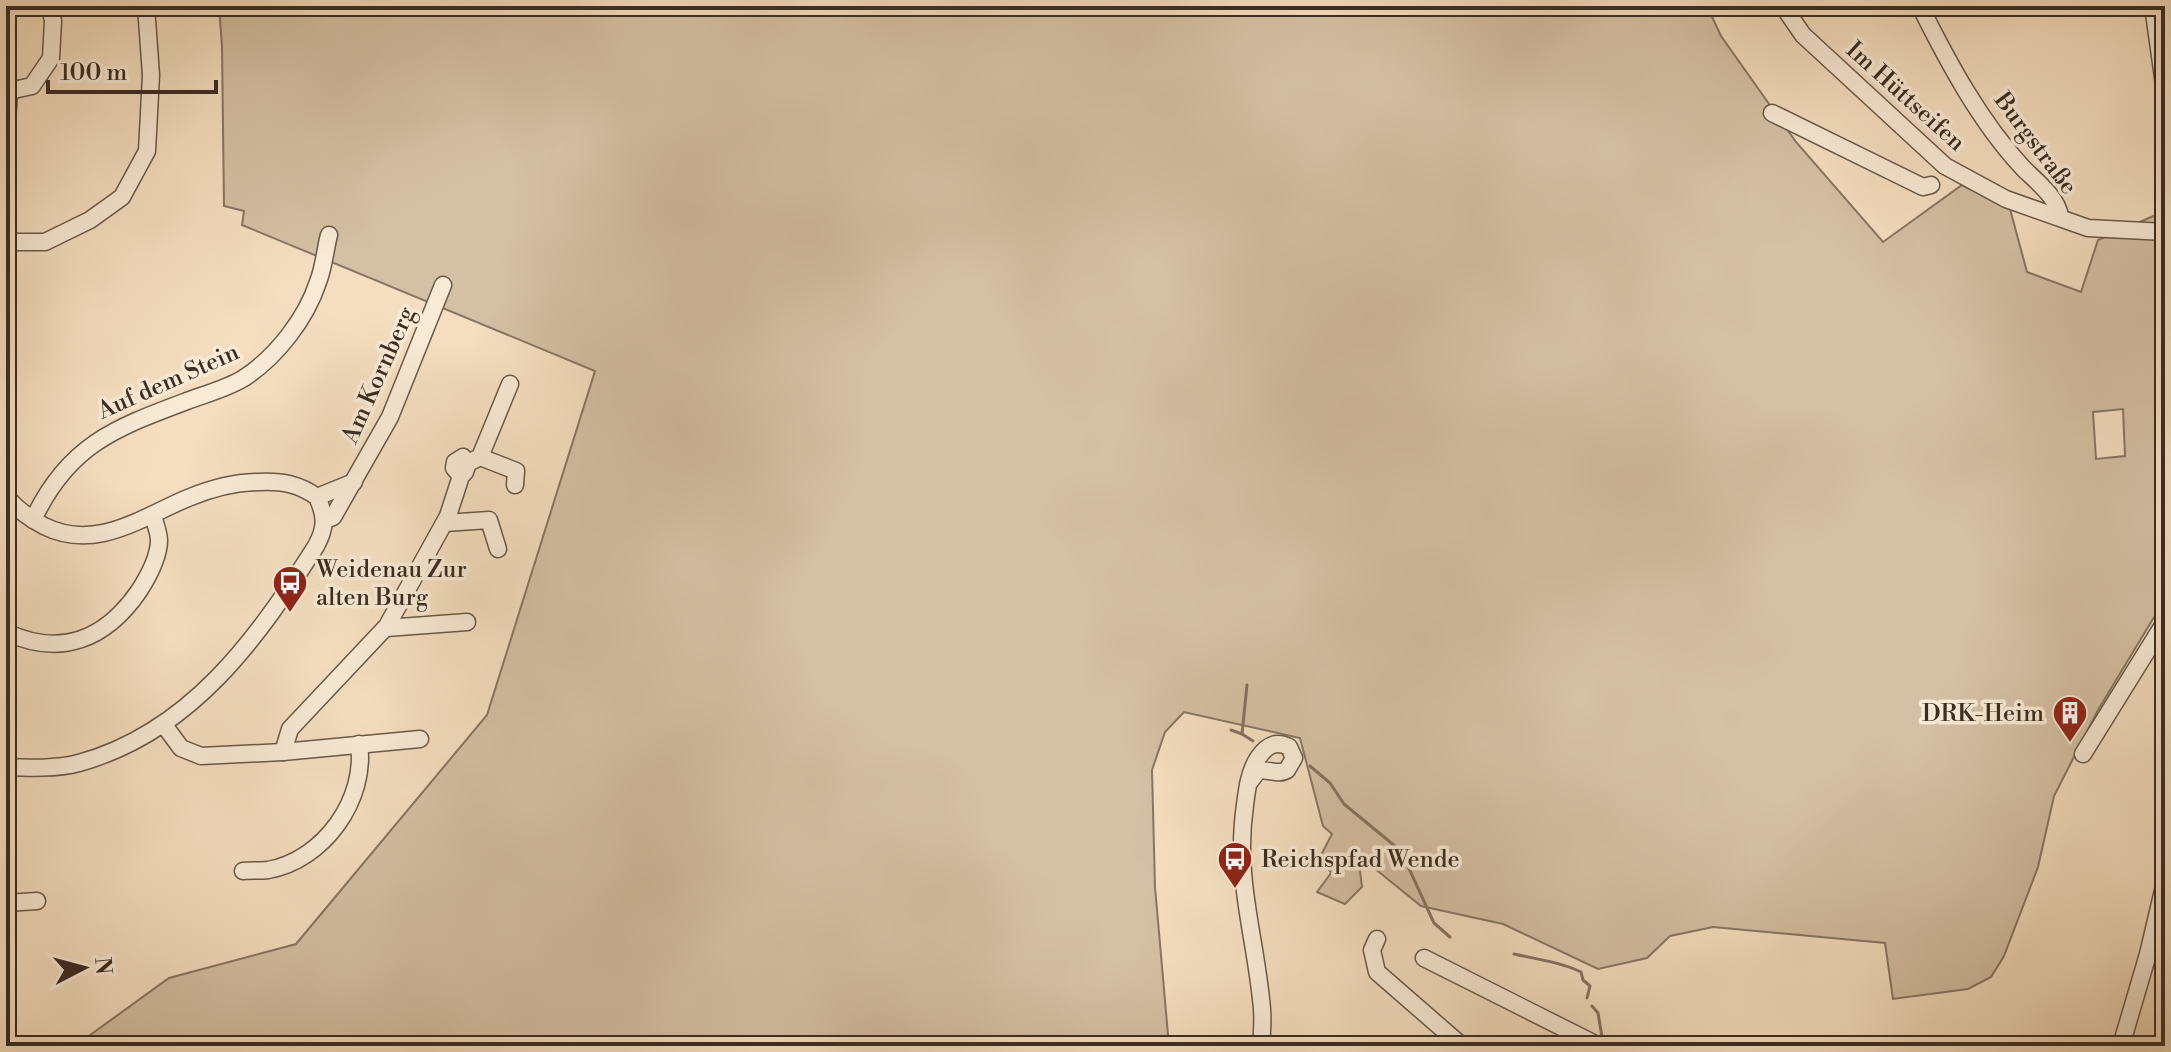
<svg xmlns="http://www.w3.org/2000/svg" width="2171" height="1052" font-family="'Libre Bodoni',serif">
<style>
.green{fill:#d4c0a4;stroke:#877664;stroke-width:2;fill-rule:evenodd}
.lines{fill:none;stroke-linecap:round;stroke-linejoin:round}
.stream{stroke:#847361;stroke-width:3}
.minor-casing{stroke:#68594a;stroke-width:19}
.minor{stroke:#f8ead5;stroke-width:16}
.labels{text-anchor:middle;stroke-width:7;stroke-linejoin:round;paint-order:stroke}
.street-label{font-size:24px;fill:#3a2d23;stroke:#f8ead5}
.poi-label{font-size:24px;fill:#3a2d23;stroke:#f8ead5;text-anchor:start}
</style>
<rect width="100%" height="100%" fill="#f4debf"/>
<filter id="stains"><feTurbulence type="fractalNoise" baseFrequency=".0025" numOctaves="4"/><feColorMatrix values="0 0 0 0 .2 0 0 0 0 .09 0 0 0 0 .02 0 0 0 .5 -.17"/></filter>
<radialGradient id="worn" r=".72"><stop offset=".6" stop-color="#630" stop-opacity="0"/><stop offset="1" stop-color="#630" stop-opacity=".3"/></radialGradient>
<!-- green -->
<path class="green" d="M 219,6 L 1707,6 L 1721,36 L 1796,142 L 1883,242 L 1962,185 L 2010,209 L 2027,272 L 2081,292 L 2098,240 L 2165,211 L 2165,599 L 2098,710 L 2054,796 L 2038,867 L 2004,956 L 1991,977 L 1968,989 L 1893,999 L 1885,943 L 1713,927 L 1670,936 L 1647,958 L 1598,969 L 1503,924 L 1421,906 L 1358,855 L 1362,887 L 1345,904 L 1317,892 L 1331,873 L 1320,857 L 1332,834 L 1323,826 L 1300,738 L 1184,712 L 1165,732 L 1152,770 L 1155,887 L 1169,1046 L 75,1046 L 169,978 L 296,944 L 487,715 L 595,371 L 242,225 L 244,211 L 224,206 L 222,47 ZM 2123,409 L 2125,456 L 2096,459 L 2093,412 Z"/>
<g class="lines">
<!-- stream -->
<g class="stream">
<path d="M 1231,730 L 1242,734 L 1253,741"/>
<path d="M 1242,734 L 1247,685"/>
<path d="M 1310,766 L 1330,783 L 1344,804 L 1401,851 L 1434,923 L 1450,937"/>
<path d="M 1514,954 C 1536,959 1560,962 1581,972 L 1583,980 L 1590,986 L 1587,998"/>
<path d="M 1592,1006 L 1598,1013 L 1602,1037"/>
</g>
<defs>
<g id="minor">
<path d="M 1783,6 L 1803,35 L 1945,166 L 2006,199 L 2088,228 L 2165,232"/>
<path d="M 1920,6 C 1948,62 1980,122 2023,168 C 2036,181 2057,197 2060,216"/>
<path d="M 2153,6 L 2165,92"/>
<path d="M 6,64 L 9,91 L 6,137"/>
<path d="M 9,91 L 32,86 L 51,58 L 53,21 L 50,6"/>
<path d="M 1772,113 L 1923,187 L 1931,185"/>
<path d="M 6,242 L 45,242 L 90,220 L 122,197 L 147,151 L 151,75 L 146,6"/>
<path d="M 480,457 L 516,471 L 515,485"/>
<path d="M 468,463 L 480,457 L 510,384"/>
<path d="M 6,496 C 16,509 29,518 44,526 C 96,552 142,517 188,498 C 212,488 234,482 260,482 C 282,481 299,484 317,497 C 326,516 326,528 316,546 C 257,639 191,732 79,763 C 56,769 29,768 6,767"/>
<path d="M 317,497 L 354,482"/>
<path d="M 33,520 C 68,445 115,428 187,401 C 206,394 228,388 244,378 C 276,357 306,319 318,282 C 324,267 325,250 329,235"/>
<path d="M 325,520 L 333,517 L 390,417 L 443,285"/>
<path d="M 445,523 L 489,520 L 498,549"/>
<path d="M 386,628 L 467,622"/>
<path d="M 6,632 C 61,658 106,639 139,591 C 148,577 159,558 159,540 C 159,533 155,523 153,516"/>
<path d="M 164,725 L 181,748 L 201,756 L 283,752 L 420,739"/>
<path d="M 283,752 L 290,729 L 387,626 L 448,516 L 461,476 L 465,472 L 468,463 L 463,457 L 455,462 L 454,468 L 461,476"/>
<path d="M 2083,754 L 2165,622"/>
<path d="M 1248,784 L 1258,771 C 1269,768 1277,776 1287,770 L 1294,758 L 1289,747 C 1275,740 1266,746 1258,758 C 1249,772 1247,789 1245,805 C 1234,879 1256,937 1262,1009 C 1263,1021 1262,1034 1261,1046"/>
<path d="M 243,871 C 251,870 260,871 268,870 C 324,860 367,799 359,744"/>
<path d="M 6,903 L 37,901"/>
<path d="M 1377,939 L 1372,950 L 1377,972 L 1462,1046"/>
<path d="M 1424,958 L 1599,1046"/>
<path d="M 2121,1046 L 2148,954 L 2165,882"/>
</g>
</defs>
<!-- minor casing -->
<use href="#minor" class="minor-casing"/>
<!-- minor -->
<use href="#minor" class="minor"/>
</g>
<!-- icons -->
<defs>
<symbol id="bus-pin" viewBox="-11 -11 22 30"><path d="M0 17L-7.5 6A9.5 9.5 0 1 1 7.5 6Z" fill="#8f2418" stroke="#f8ead5"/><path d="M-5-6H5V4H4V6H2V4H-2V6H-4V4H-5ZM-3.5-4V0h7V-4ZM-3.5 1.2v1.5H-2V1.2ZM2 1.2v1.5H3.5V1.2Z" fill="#fff"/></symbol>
<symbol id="building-pin" viewBox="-11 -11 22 30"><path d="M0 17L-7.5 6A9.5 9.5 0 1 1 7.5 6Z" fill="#8f2418" stroke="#f8ead5"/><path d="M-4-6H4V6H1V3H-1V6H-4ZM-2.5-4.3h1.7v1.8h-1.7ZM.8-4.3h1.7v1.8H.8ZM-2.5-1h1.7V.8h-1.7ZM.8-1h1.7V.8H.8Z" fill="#fff"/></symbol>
</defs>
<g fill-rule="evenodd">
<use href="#bus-pin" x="270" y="563" width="40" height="54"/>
<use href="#building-pin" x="2050" y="693" width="40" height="54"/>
<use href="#bus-pin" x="1215" y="839" width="40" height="54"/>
</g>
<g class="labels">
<!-- street labels -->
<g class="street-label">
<text transform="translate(1906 96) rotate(42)" y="8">Im Hüttseifen</text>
<text transform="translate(2036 143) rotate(53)" y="8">Burgstraße</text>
<text transform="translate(378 375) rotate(-66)" y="8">Am Kornberg</text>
<text transform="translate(168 381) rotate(-24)" y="8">Auf dem Stein</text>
</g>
<!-- poi labels -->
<g class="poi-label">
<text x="316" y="577">Weidenau Zur<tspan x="316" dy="28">alten Burg</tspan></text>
<text x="2044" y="721" text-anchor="end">DRK-Heim</text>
<text x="1261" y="867">Reichspfad Wende</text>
</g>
</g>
<!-- margin -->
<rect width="2171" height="1052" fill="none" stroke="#f4debf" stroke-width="32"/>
<rect x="8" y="8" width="2155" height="1036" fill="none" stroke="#3a2d23" stroke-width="4"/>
<rect x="16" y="16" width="2139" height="1020" fill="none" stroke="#3a2d23" stroke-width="2"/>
<!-- north arrow -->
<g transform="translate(84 968) rotate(84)" stroke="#f8ead5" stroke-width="6" paint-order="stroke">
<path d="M0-6L14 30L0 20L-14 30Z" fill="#3a2d23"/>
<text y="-12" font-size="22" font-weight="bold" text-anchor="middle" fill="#3a2d23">N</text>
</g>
<!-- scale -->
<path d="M48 80v12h168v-12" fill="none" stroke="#3a2d23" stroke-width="4"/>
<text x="60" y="80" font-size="24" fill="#3a2d23" stroke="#f8ead5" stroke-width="6" paint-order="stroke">100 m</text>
<rect width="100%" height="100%" filter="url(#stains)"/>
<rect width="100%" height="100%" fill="url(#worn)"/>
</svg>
